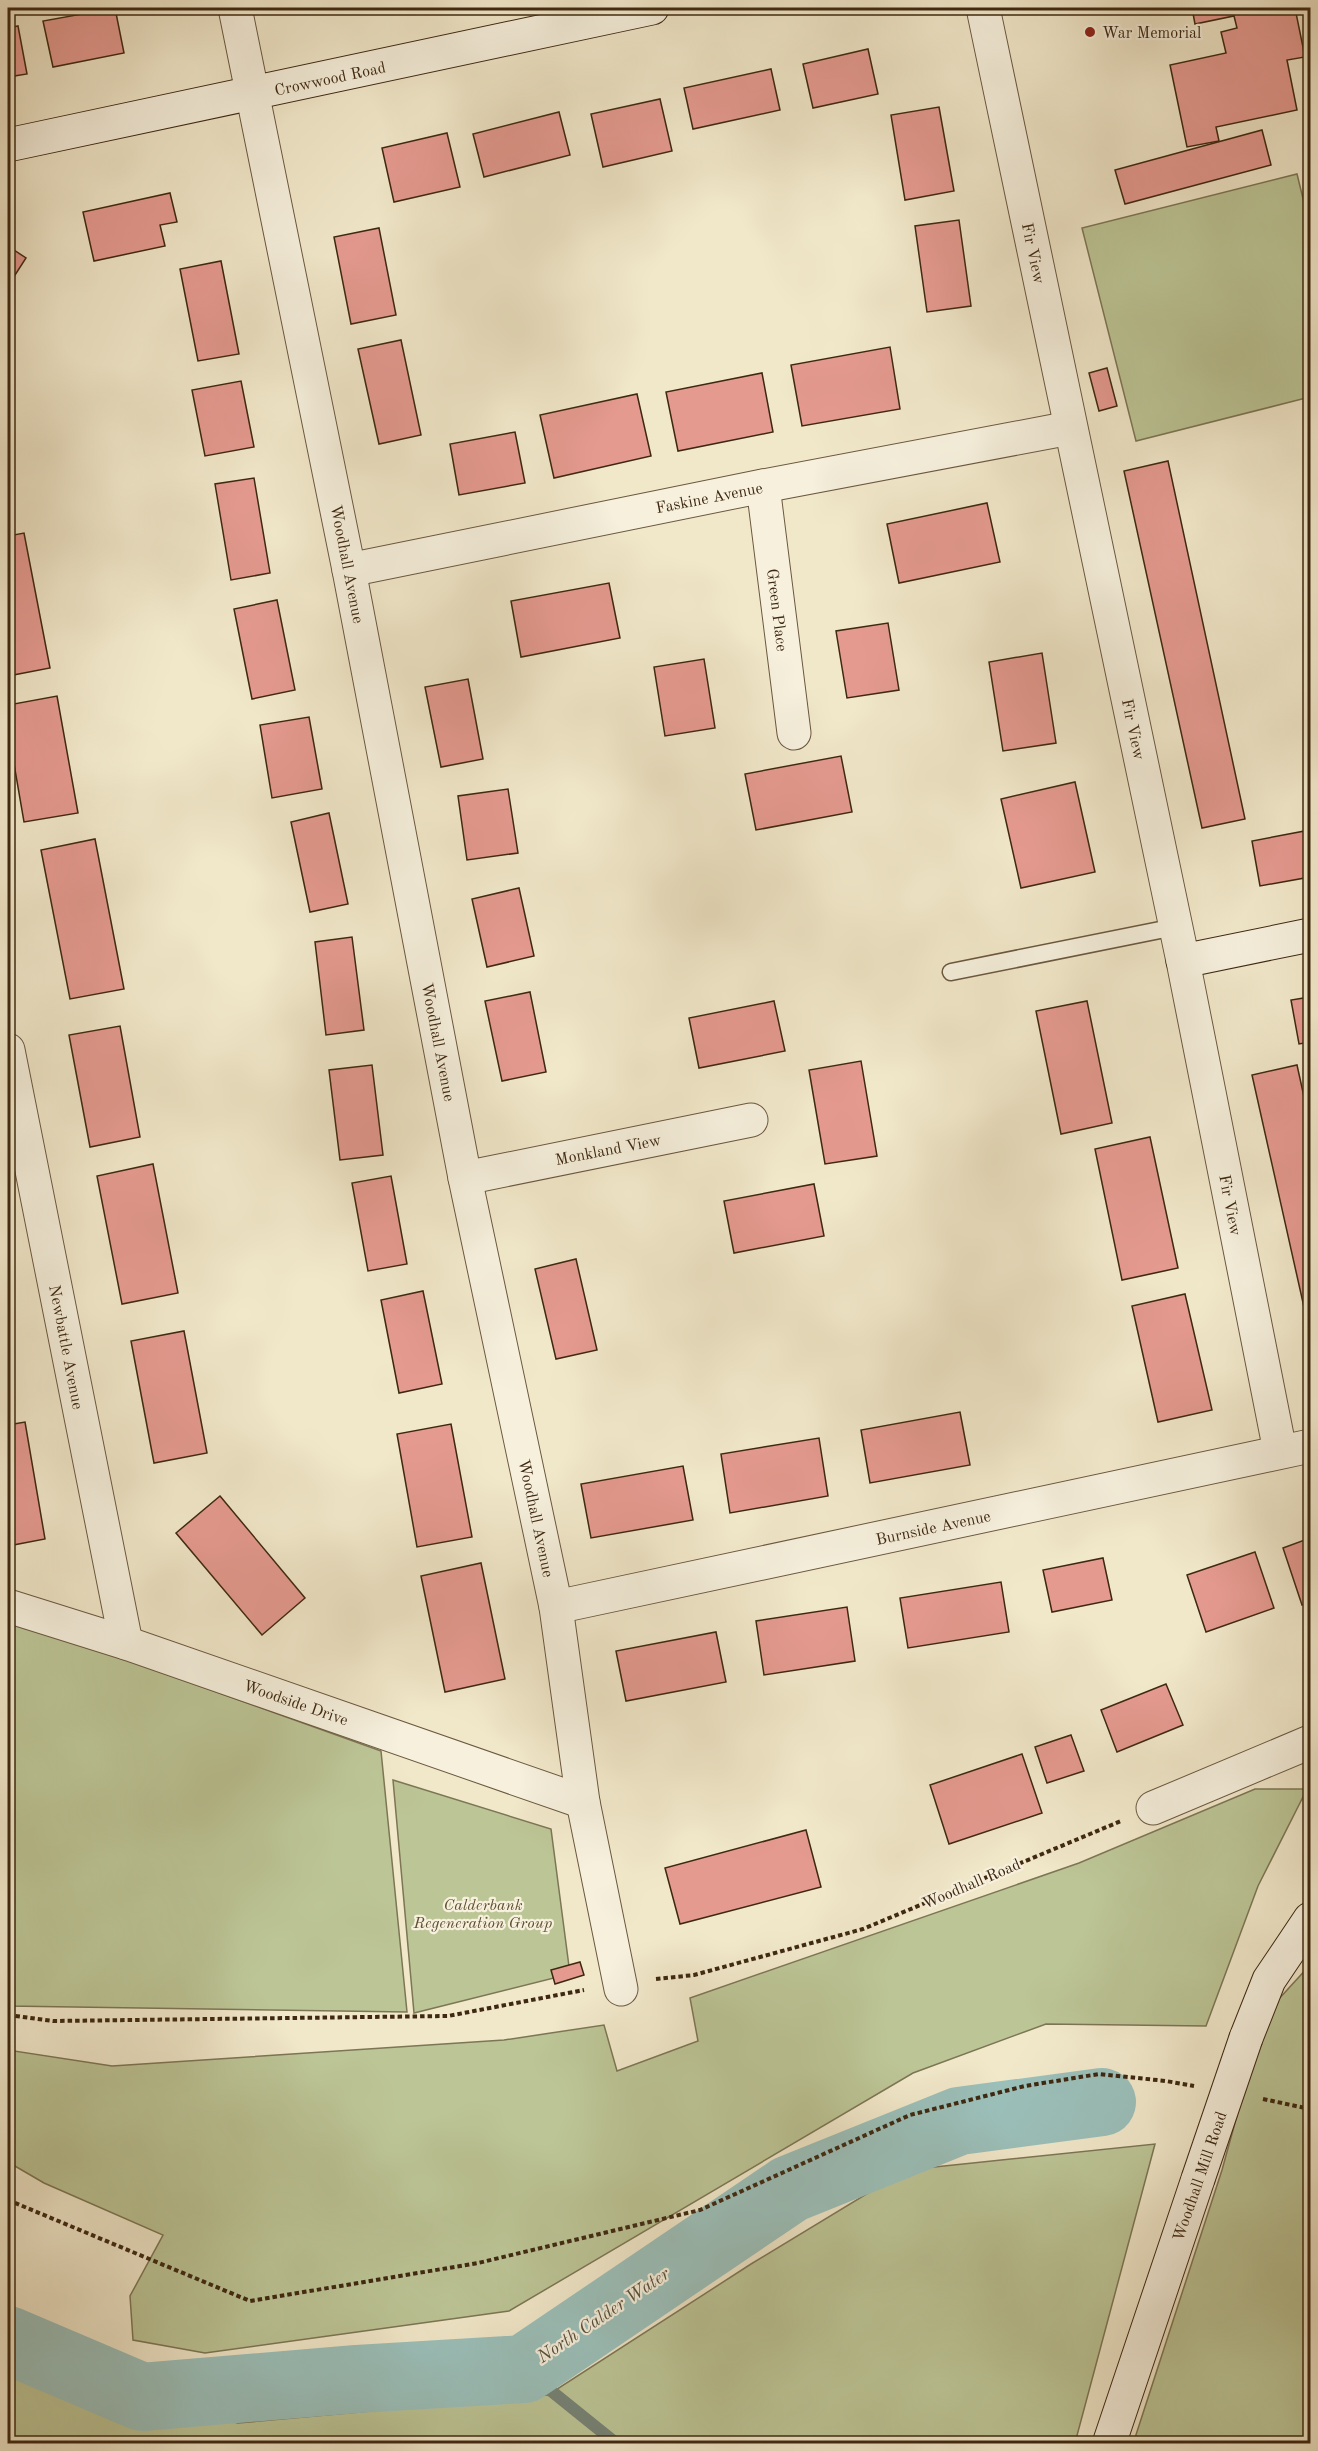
<svg xmlns="http://www.w3.org/2000/svg" width="1318" height="2451" font-family="'Old Standard TT',serif">
<style>
.green{fill:#bcc596;stroke:#7d7654;stroke-width:1.5}
.lines{fill:none;stroke-linecap:round;stroke-linejoin:round}
.stream{stroke:#768376;stroke-width:12}
.river{stroke:#9bc0ba;stroke-width:68}
.building{fill:#e59a90;stroke:#3e2811;stroke-width:1.5}
.lane-casing{stroke:#6b583f;stroke-width:19}
.street-casing{stroke:#6b583f;stroke-width:35}
.secondary-casing{stroke:#3e2811;stroke-width:35}
.path{stroke:#3e2811;stroke-width:4;stroke-dasharray:4.5 3;stroke-linecap:butt}
.lane{stroke:#f6f0dd;stroke-width:16}
.street{stroke:#f6f0dd;stroke-width:33}
.secondary{stroke:#f6f0dd;stroke-width:33}
.secondary-bridge-casing{stroke:#3e2811;stroke-width:35;stroke-linecap:butt}
.secondary-bridge{stroke:#f6f0dd;stroke-width:33}
.poi-dot{fill:#8f2418;stroke:#f6f0dd;stroke-width:2}
.labels{text-anchor:middle;stroke-width:4.5;stroke-linejoin:round;paint-order:stroke}
.poi-label{font-size:16px;fill:#3e2811;stroke:#f6f0dd;text-anchor:start}
.street-label{font-size:16px;fill:#3e2811;stroke:#f6f0dd}
.park-label{font-size:16px;font-style:italic;fill:#5e4f32;stroke:#f6f0dd}
.water-label{font-size:18px;font-style:italic;fill:#554e3b;stroke:#f6f0dd}
</style>
<rect width="100%" height="100%" fill="#f1e8ca"/>
<filter id="stains"><feTurbulence type="fractalNoise" baseFrequency=".00333" numOctaves="4"/><feColorMatrix values="0 0 0 0 .2 0 0 0 0 .09 0 0 0 0 .02 0 0 0 .5 -.17"/></filter>
<radialGradient id="worn" r=".72"><stop offset=".6" stop-color="#630" stop-opacity="0"/><stop offset="1" stop-color="#630" stop-opacity=".3"/></radialGradient>
<!-- green -->
<g class="green">
<path d="M 1297,174 L 1310,227 L 1310,397 L 1136,441 L 1082,228 Z"/>
<path d="M 8,1617 L 381,1751 L 407,2012 L 8,2006 Z"/>
<path d="M 393,1780 L 551,1829 L 570,1974 L 414,2013 Z"/>
<path d="M 1255,1789 L 1307,1789 L 1258,1886 L 1206,2026 L 1046,2024 L 913,2073 L 509,2311 L 205,2353 L 133,2340 L 130,2296 L 163,2235 L 44,2183 L 8,2162 L 8,2050 L 112,2066 L 504,2040 L 604,2025 L 617,2071 L 698,2041 L 690,1998 L 1079,1863 Z"/>
<path d="M 1310,1965 L 1310,2443 L 1133,2444 L 1222,2170 L 1265,2014 Z"/>
<path d="M 1155,2144 L 1075,2443 L 8,2443 L 8,2369 L 238,2423 L 548,2395 L 751,2264 L 906,2170 Z"/>
</g>
<g class="lines">
<!-- stream -->
<path class="stream" d="M 524,2369 L 617,2444"/>
<!-- river -->
<path class="river" d="M 8,2340 L 142,2397 L 357,2379 L 524,2369 L 790,2189 L 959,2121 L 1102,2102"/>
</g>
<!-- building -->
<g class="building">
<path d="M 115,8 L 124,53 L 53,67 L 43,21 Z"/>
<path d="M 1192,8 L 1295,8 L 1305,57 L 1287,60 L 1297,110 L 1216,127 L 1219,141 L 1187,147 L 1170,65 L 1226,53 L 1221,32 L 1237,28 L 1234,16 L 1195,24 Z"/>
<path d="M 18,26 L 27,74 L 8,77 L 8,28 Z"/>
<path d="M 868,49 L 878,94 L 813,108 L 803,64 Z"/>
<path d="M 771,69 L 780,110 L 693,129 L 684,88 Z"/>
<path d="M 660,99 L 672,151 L 603,167 L 591,114 Z"/>
<path d="M 939,107 L 954,191 L 905,200 L 891,115 Z"/>
<path d="M 559,112 L 570,155 L 484,177 L 473,134 Z"/>
<path d="M 1262,130 L 1271,165 L 1125,204 L 1115,170 Z"/>
<path d="M 447,133 L 460,187 L 394,202 L 382,148 Z"/>
<path d="M 170,193 L 177,222 L 160,225 L 165,246 L 94,261 L 83,212 Z"/>
<path d="M 959,220 L 971,306 L 927,312 L 915,226 Z"/>
<path d="M 379,228 L 396,315 L 351,324 L 334,237 Z"/>
<path d="M 8,246 L 26,258 L 8,286 Z"/>
<path d="M 221,261 L 239,354 L 198,361 L 180,269 Z"/>
<path d="M 401,340 L 421,435 L 379,444 L 358,349 Z"/>
<path d="M 890,347 L 900,409 L 802,426 L 791,365 Z"/>
<path d="M 1107,368 L 1117,406 L 1099,411 L 1089,373 Z"/>
<path d="M 762,373 L 773,432 L 678,451 L 666,392 Z"/>
<path d="M 241,381 L 254,447 L 205,456 L 192,390 Z"/>
<path d="M 637,394 L 651,456 L 554,478 L 540,415 Z"/>
<path d="M 515,432 L 525,483 L 459,495 L 450,444 Z"/>
<path d="M 1168,461 L 1245,819 L 1202,828 L 1124,471 Z"/>
<path d="M 8,469 L 13,501 L 8,502 Z"/>
<path d="M 254,478 L 270,573 L 231,580 L 215,484 Z"/>
<path d="M 987,503 L 1000,562 L 899,583 L 887,524 Z"/>
<path d="M 24,533 L 50,668 L 8,676 L 8,536 Z"/>
<path d="M 609,583 L 620,638 L 521,657 L 511,601 Z"/>
<path d="M 277,600 L 295,690 L 252,699 L 234,609 Z"/>
<path d="M 888,623 L 899,690 L 847,698 L 836,631 Z"/>
<path d="M 1042,653 L 1056,743 L 1003,751 L 989,662 Z"/>
<path d="M 704,659 L 715,728 L 665,736 L 654,667 Z"/>
<path d="M 468,679 L 483,759 L 441,767 L 425,687 Z"/>
<path d="M 57,696 L 78,813 L 24,822 L 8,729 L 8,705 Z"/>
<path d="M 309,717 L 322,789 L 272,798 L 260,725 Z"/>
<path d="M 841,756 L 852,812 L 756,830 L 745,774 Z"/>
<path d="M 1075,782 L 1095,872 L 1021,888 L 1001,799 Z"/>
<path d="M 508,789 L 518,853 L 467,860 L 458,796 Z"/>
<path d="M 329,813 L 348,904 L 310,912 L 291,822 Z"/>
<path d="M 1310,830 L 1310,877 L 1260,886 L 1252,841 Z"/>
<path d="M 95,839 L 124,989 L 70,999 L 41,850 Z"/>
<path d="M 519,888 L 534,956 L 487,967 L 472,899 Z"/>
<path d="M 352,937 L 364,1030 L 326,1035 L 315,942 Z"/>
<path d="M 530,992 L 546,1072 L 502,1081 L 485,1001 Z"/>
<path d="M 1310,997 L 1310,1042 L 1299,1044 L 1291,1000 Z"/>
<path d="M 774,1001 L 785,1051 L 699,1068 L 689,1018 Z"/>
<path d="M 1087,1001 L 1112,1123 L 1061,1134 L 1036,1011 Z"/>
<path d="M 120,1026 L 140,1137 L 90,1147 L 69,1035 Z"/>
<path d="M 861,1061 L 877,1156 L 825,1164 L 809,1070 Z"/>
<path d="M 372,1065 L 383,1155 L 340,1160 L 329,1070 Z"/>
<path d="M 1297,1065 L 1310,1124 L 1310,1334 L 1252,1075 Z"/>
<path d="M 1150,1137 L 1178,1268 L 1122,1280 L 1095,1149 Z"/>
<path d="M 153,1164 L 178,1293 L 122,1304 L 97,1176 Z"/>
<path d="M 391,1176 L 407,1264 L 368,1271 L 352,1183 Z"/>
<path d="M 814,1184 L 824,1236 L 734,1253 L 724,1201 Z"/>
<path d="M 576,1259 L 597,1350 L 556,1359 L 535,1269 Z"/>
<path d="M 423,1291 L 442,1384 L 399,1393 L 381,1300 Z"/>
<path d="M 1185,1294 L 1212,1410 L 1158,1422 L 1132,1306 Z"/>
<path d="M 184,1331 L 207,1453 L 154,1463 L 131,1341 Z"/>
<path d="M 960,1412 L 970,1465 L 870,1483 L 861,1430 Z"/>
<path d="M 25,1422 L 45,1539 L 8,1546 L 8,1425 Z"/>
<path d="M 451,1424 L 472,1537 L 417,1547 L 397,1434 Z"/>
<path d="M 819,1438 L 828,1496 L 730,1513 L 721,1454 Z"/>
<path d="M 683,1466 L 693,1520 L 591,1538 L 581,1484 Z"/>
<path d="M 220,1496 L 305,1598 L 262,1635 L 176,1533 Z"/>
<path d="M 1310,1538 L 1310,1602 L 1302,1605 L 1283,1548 Z"/>
<path d="M 1255,1552 L 1274,1608 L 1206,1632 L 1187,1575 Z"/>
<path d="M 1103,1558 L 1112,1600 L 1052,1612 L 1043,1570 Z"/>
<path d="M 481,1563 L 505,1679 L 445,1692 L 421,1576 Z"/>
<path d="M 1001,1582 L 1009,1632 L 908,1648 L 900,1598 Z"/>
<path d="M 847,1607 L 855,1661 L 764,1675 L 756,1621 Z"/>
<path d="M 716,1632 L 726,1682 L 626,1701 L 616,1651 Z"/>
<path d="M 1166,1684 L 1183,1725 L 1117,1752 L 1101,1710 Z"/>
<path d="M 1071,1735 L 1084,1771 L 1047,1783 L 1035,1747 Z"/>
<path d="M 1022,1754 L 1042,1813 L 949,1844 L 930,1785 Z"/>
<path d="M 806,1830 L 821,1887 L 680,1924 L 665,1868 Z"/>
<path d="M 580,1962 L 584,1975 L 555,1984 L 551,1970 Z"/>
</g>
<g class="lines">
<defs>
<path id="lane" d="M 951,972 L 1175,927"/>
<g id="street">
<path d="M 235,8 L 349,570 L 465,1178 L 556,1607 L 583,1802 L 621,1989"/>
<path d="M 983,8 L 1183,961 L 1280,1451"/>
<path d="M 763,486 L 794,733"/>
<path d="M 349,570 L 763,486 L 1070,428"/>
<path d="M 8,1050 L 126,1643"/>
<path d="M 465,1178 L 751,1120"/>
<path d="M 8,1606 L 126,1643 L 583,1802"/>
<path d="M 556,1607 L 1310,1446"/>
<path d="M 1153,1808 L 1310,1742"/>
</g>
<g id="secondary">
<path d="M 8,145 L 652,8"/>
<path d="M 1183,961 L 1310,935"/>
<path d="M 1246,2038 L 1269,1980 L 1310,1919"/>
<path d="M 1109,2444 L 1198,2179"/>
</g>
</defs>
<!-- lane casing -->
<use href="#lane" class="lane-casing"/>
<!-- street casing -->
<use href="#street" class="street-casing"/>
<!-- secondary casing -->
<use href="#secondary" class="secondary-casing"/>
<!-- path -->
<g class="path">
<path d="M 656,1979 L 694,1975 L 863,1929 L 1121,1821"/>
<path d="M 8,2015 L 53,2021 L 448,2016 L 584,1990"/>
<path d="M 1263,2099 L 1310,2109"/>
<path d="M 8,2200 L 250,2301 L 478,2263 L 700,2210 L 910,2115 L 1025,2086 L 1099,2074 L 1166,2081 L 1194,2086"/>
</g>
<!-- lane -->
<use href="#lane" class="lane"/>
<!-- street -->
<use href="#street" class="street"/>
<!-- secondary -->
<use href="#secondary" class="secondary"/>
<defs>
<path id="secondary-bridge" d="M 1198,2179 L 1246,2038"/>
</defs>
<!-- secondary-bridge casing -->
<use href="#secondary-bridge" class="secondary-bridge-casing"/>
<!-- secondary-bridge -->
<use href="#secondary-bridge" class="secondary-bridge"/>
</g>
<!-- markers -->
<circle class="poi-dot" cx="1090" cy="32" r="6"/>
<g class="labels">
<!-- poi labels -->
<g class="poi-label">
<text x="1102" y="38">War Memorial</text>
</g>
<!-- street labels -->
<g class="street-label">
<text transform="translate(330 78) rotate(-12)" y="6">Crowwood Road</text>
<text transform="translate(1034 253) rotate(78)" y="6">Fir View</text>
<text transform="translate(709 497) rotate(-11)" y="6">Faskine Avenue</text>
<text transform="translate(348 564) rotate(79)" y="6">Woodhall Avenue</text>
<text transform="translate(778 610) rotate(83)" y="6">Green Place</text>
<text transform="translate(1134 729) rotate(78)" y="6">Fir View</text>
<text transform="translate(439 1042) rotate(79)" y="6">Woodhall Avenue</text>
<text transform="translate(608 1149) rotate(-11)" y="6">Monkland View</text>
<text transform="translate(1231 1205) rotate(79)" y="6">Fir View</text>
<text transform="translate(67 1347) rotate(79)" y="6">Newbattle Avenue</text>
<text transform="translate(537 1518) rotate(78)" y="6">Woodhall Avenue</text>
<text transform="translate(933 1527) rotate(-12)" y="6">Burnside Avenue</text>
<text transform="translate(296 1702) rotate(19)" y="6">Woodside Drive</text>
<text transform="translate(971 1883) rotate(-23)" y="6">Woodhall Road</text>
<text transform="translate(1199 2176) rotate(-71)" y="6">Woodhall Mill Road</text>
</g>
<!-- park labels -->
<g class="park-label">
<text x="483" y="1910">Calderbank<tspan x="483" dy="18">Regeneration Group</tspan></text>
</g>
<!-- water labels -->
<g class="water-label">
<text transform="translate(603 2315) rotate(-34)" y="6">North Calder Water</text>
</g>
</g>
<!-- margin -->
<rect width="1318" height="2451" fill="none" stroke="#f1e8ca" stroke-width="30"/>
<rect x="9" y="9" width="1300" height="2433" fill="none" stroke="#3e2811" stroke-width="3"/>
<rect x="15" y="15" width="1288" height="2421" fill="none" stroke="#3e2811" stroke-width="1.5"/>
<rect width="100%" height="100%" filter="url(#stains)"/>
<rect width="100%" height="100%" fill="url(#worn)"/>
</svg>
